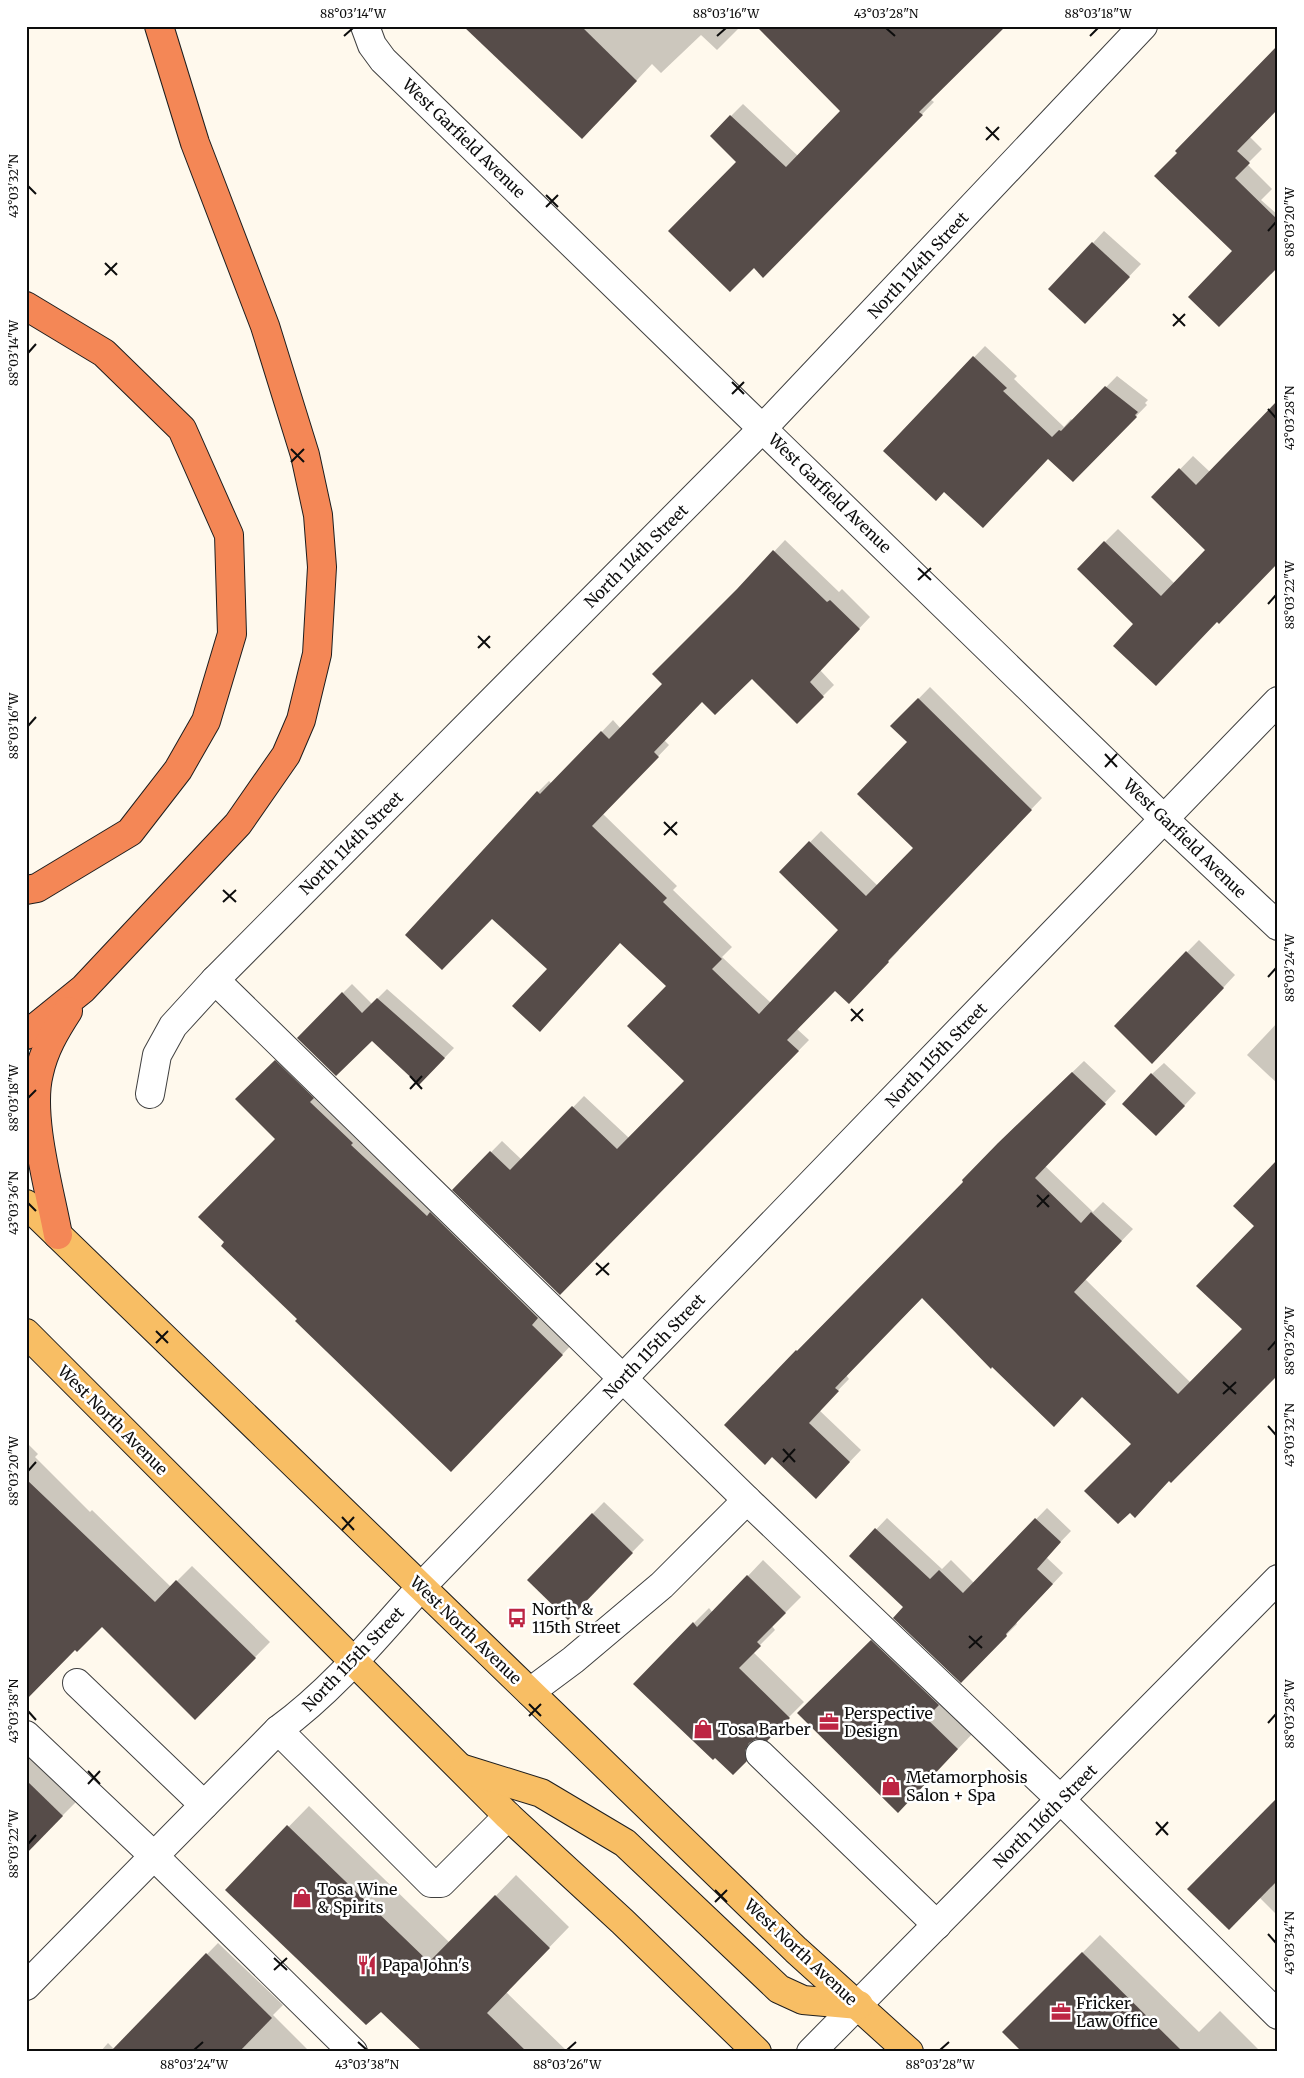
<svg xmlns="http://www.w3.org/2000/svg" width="1304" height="2078" font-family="Merriweather,serif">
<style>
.shadow{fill:#0003}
.building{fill:#564c49}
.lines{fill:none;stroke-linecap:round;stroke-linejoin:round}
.minor-casing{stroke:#404040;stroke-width:30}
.major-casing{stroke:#1e1e1e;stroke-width:30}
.highway-casing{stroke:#1e1e1e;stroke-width:30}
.minor{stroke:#fff;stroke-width:28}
.major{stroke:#f8be64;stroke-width:28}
.highway{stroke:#f48756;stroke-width:28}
.ticks{fill:none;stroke:#0d0d0d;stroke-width:2}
.labels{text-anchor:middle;stroke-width:5;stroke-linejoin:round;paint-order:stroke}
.street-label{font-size:16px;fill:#0d0d0d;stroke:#fff}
.poi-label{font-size:16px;fill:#0d0d0d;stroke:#fff;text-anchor:start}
.neatline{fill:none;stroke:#0d0d0d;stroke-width:2}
.ticks-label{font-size:12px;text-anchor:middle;fill:#0d0d0d}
</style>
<rect width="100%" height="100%" fill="#fff9ed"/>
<!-- shadow -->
<g class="shadow">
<path d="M 482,26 L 741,26 L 717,50 L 701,35 L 661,73 L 652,64 L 594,126 Z"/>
<path d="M 930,99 L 934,102 L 763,276 L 738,162 L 711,136 L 743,104 L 798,156 Z"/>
<path d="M 1249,136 L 1262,149 L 1247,164 L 1272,189 L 1261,200 L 1278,215 L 1278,266 L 1234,251 L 1156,176 Z"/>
<path d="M 1104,231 L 1141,264 L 1096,311 L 1093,243 Z"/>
<path d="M 985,346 L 1017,376 L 1014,379 L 1064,427 L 1071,419 L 1073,421 L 1117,376 L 1148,400 L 1145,403 L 1147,405 L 1073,481 L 1048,458 L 945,491 L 884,450 Z"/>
<path d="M 1193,456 L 1210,472 L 1217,621 L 1135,624 L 1078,569 L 1118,529 L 1174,583 L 1206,550 L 1153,497 Z"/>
<path d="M 785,540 L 839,592 L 842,589 L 870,617 L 820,670 L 834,685 L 797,722 L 752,677 L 702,700 L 664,740 L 669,745 L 603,814 L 677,886 L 673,890 L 732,947 L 722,957 L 771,1003 L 840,930 L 781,872 L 821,831 L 878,886 L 914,848 L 909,742 L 892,726 L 930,687 L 1042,798 L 898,949 L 899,950 L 860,992 L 835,990 L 797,1029 L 809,1040 L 560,1294 L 454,1190 L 502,1141 L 522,1160 L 584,1096 L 629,1138 L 685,1081 L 667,986 L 621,941 L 549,969 L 538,792 L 549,781 L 552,784 L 613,720 L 621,729 L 664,684 L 740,588 Z"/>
<path d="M 1199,940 L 1235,975 L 1164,1051 L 1115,1026 Z"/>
<path d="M 352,984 L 372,1004 L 387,989 L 454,1048 L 419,1084 L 372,1039 L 298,1038 Z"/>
<path d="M 1278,1022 L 1278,1084 L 1247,1055 Z"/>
<path d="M 290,1046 L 576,1340 L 466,1456 L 276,1139 L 237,1099 Z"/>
<path d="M 1084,1061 L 1116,1091 L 1045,1166 L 1093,1212 L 1103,1202 L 1133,1229 L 1085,1279 L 1191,1383 L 1243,1329 L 1256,1226 L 1278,1161 L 1278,1373 L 1132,1444 L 1082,1396 L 992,1366 L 923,1297 L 846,1375 L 849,1379 L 819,1410 L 861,1450 L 816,1497 L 797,1351 L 965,1182 L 1011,1131 Z"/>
<path d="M 1164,1063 L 1196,1093 L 1168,1123 L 1152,1074 Z"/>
<path d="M 26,1442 L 38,1454 L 35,1457 L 90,1512 L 92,1510 L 171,1587 L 192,1566 L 270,1642 L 195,1718 L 102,1625 L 75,1649 L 26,1699 Z"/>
<path d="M 604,1502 L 644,1540 L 568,1618 L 529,1580 Z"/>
<path d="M 1047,1508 L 1071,1531 L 1046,1557 L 1063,1573 L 1016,1623 L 1017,1624 L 961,1681 L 905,1607 L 851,1556 L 887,1518 L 942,1569 L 951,1560 L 974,1583 Z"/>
<path d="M 763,1560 L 801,1597 L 772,1626 L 775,1630 L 753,1652 L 804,1702 L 767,1739 L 760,1738 L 761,1745 L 733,1774 L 694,1623 L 709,1608 L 713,1613 Z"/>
<path d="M 877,1634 L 975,1731 L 915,1794 L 799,1713 Z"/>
<path d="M 26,1750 L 78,1800 L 26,1852 Z"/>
<path d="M 1278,1798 L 1278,1916 L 1259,1897 Z"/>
<path d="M 309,1806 L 450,1943 L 516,1875 L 569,1927 L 506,1992 L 568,2052 L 424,2052 L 381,2010 L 227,1890 Z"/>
<path d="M 1100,1935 L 1199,2032 L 1220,2011 L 1260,2051 L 1024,2052 L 1004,2032 Z"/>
<path d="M 218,1943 L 283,2005 L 273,2015 L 310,2052 L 100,2052 L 108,2043 L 114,2049 Z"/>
</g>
<!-- building -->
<g class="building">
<path d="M 463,26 L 581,26 L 637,81 L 582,139 Z"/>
<path d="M 756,26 L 1006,26 L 919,112 L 923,115 L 763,278 L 754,268 L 730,292 L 668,231 L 736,162 L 710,136 L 730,115 L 786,167 L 840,111 Z"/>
<path d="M 1278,45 L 1278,109 L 1237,151 L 1250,163 L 1235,178 L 1278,220 L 1278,267 L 1219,327 L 1188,297 L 1232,251 L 1154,176 L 1177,153 L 1175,151 Z"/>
<path d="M 1092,242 L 1130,277 L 1085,324 L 1048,289 Z"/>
<path d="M 973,356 L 1007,388 L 1003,391 L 1052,437 L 1059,430 L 1061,431 L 1105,386 L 1138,412 L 1135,415 L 1137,417 L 1073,482 L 1048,459 L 983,528 L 944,492 L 936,501 L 883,451 Z"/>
<path d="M 1278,400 L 1278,563 L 1219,624 L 1217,622 L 1156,686 L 1113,646 L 1133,624 L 1077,569 L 1104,541 L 1161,596 L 1205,550 L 1151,497 L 1179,468 L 1196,485 Z"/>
<path d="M 773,550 L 827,602 L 830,600 L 860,629 L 810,682 L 824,697 L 797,724 L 752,679 L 715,715 L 702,702 L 654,752 L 659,757 L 592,826 L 667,898 L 663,902 L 722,959 L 712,969 L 759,1014 L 838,930 L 779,872 L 809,841 L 866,896 L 913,848 L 857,794 L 907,742 L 890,726 L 918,698 L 1032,810 L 888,961 L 889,962 L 849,1004 L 835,991 L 787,1040 L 799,1051 L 560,1295 L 452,1190 L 490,1151 L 510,1170 L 572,1106 L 617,1149 L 684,1081 L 627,1026 L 666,986 L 620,943 L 540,1032 L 512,1006 L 547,969 L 492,919 L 442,970 L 405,935 L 537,791 L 540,794 L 601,731 L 609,739 L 662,684 L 652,674 L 737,589 Z"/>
<path d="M 1186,951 L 1224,988 L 1152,1064 L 1114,1026 Z"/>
<path d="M 342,992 L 362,1013 L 377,998 L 445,1058 L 419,1085 L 372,1041 L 336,1076 L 297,1038 Z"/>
<path d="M 275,1060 L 314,1098 L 310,1102 L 353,1143 L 351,1145 L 427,1216 L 430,1212 L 538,1318 L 532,1325 L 563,1355 L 451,1472 L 295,1321 L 297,1319 L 221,1246 L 224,1242 L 198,1217 L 275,1139 L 235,1099 Z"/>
<path d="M 1072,1072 L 1106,1104 L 1035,1178 L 1081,1223 L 1091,1212 L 1122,1241 L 1074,1292 L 1178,1394 L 1242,1329 L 1196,1286 L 1254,1226 L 1233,1206 L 1278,1159 L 1278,1375 L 1171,1483 L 1169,1481 L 1135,1518 L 1130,1513 L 1118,1524 L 1084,1491 L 1131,1444 L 1082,1397 L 1054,1427 L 992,1367 L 991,1369 L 922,1298 L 835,1388 L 839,1391 L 809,1423 L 850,1462 L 816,1499 L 772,1457 L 765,1465 L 724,1425 L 796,1350 L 797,1351 L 963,1182 L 962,1180 L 998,1143 Z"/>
<path d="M 1151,1073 L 1185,1106 L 1156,1136 L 1122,1104 Z"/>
<path d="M 26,1479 L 155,1602 L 176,1580 L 256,1658 L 195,1720 L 102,1627 L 77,1652 L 75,1650 L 26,1700 Z"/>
<path d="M 592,1513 L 633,1553 L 568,1620 L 527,1580 Z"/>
<path d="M 1035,1518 L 1061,1542 L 1037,1569 L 1053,1584 L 1006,1634 L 1007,1636 L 961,1683 L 893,1618 L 903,1607 L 849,1556 L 875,1528 L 930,1579 L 939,1570 L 963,1593 Z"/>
<path d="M 747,1575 L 786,1613 L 757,1642 L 761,1646 L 739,1668 L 790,1718 L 767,1741 L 756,1739 L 749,1743 L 745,1751 L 747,1761 L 733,1775 L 715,1758 L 713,1760 L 633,1684 L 693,1622 L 697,1627 Z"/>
<path d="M 871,1640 L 939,1705 L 926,1718 L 958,1749 L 898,1813 L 797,1713 Z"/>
<path d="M 26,1780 L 63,1816 L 26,1854 Z"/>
<path d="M 1278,1797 L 1278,1880 L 1229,1930 L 1187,1889 Z"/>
<path d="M 287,1825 L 429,1962 L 495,1895 L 550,1948 L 487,2013 L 527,2052 L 423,2052 L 381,2012 L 366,2025 L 225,1890 Z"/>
<path d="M 1082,1952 L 1183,2052 L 1022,2052 L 1002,2032 Z"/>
<path d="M 206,1953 L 272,2018 L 239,2052 L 110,2052 Z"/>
</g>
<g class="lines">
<defs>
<g id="minor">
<path d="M 365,26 L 372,45 L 383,60 L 1164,819 L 1278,926"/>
<path d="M 215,980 L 747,1500 L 1061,1800 L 1278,2015"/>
<path d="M 150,1094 L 157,1055 L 173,1026 L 215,980 L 763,428 L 1143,26"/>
<path d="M 77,1683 L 204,1805"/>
<path d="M 530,1692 L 573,1660 L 662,1585 L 747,1500"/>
<path d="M 278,1730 L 431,1883 L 441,1883 L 508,1816"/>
<path d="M 26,1735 L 154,1856 L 353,2052"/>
<path d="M 760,1754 L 937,1925"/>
<path d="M 26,1986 L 278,1730 C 333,1690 376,1637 421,1587 L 1278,701"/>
<path d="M 811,2052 L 1278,1579"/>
</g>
<g id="major">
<path d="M 26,1204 L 796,1950 L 909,2052"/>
<path d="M 26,1333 L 508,1816 L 623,1922 L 757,2052"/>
<path d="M 464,1769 L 541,1793 L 625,1843 L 779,1989 L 803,2000 L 859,2005"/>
</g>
<g id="highway">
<path d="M 26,306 L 104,353 L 182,429 L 229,535 L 232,634 L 206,721 L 178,770 L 130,832 L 37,888 L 26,890"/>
<path d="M 26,1035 L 83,989 L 238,824 L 286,755 L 301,720 L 317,654 L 322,567 L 318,515 L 305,455 L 265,326 L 195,143 L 159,26"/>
<path d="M 58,1235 C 50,1191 28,1116 39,1073 C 44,1050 55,1031 68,1011"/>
</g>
</defs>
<!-- minor casing -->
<use href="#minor" class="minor-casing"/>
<!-- major casing -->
<use href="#major" class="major-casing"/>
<!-- highway casing -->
<use href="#highway" class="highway-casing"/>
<!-- minor -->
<use href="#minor" class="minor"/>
<!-- major -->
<use href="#major" class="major"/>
<!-- highway -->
<use href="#highway" class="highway"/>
</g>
<!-- ticks -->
<path class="ticks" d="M 886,28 L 895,36M 344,36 L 353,28M 717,36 L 726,28M 1090,36 L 1098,28M 986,127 L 999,140M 986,140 L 999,127M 28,186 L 36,194M 546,195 L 558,207M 546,207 L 558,195M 1268,231 L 1276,222M 105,263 L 117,275M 105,275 L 117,263M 1173,314 L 1185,326M 1173,326 L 1185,314M 28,353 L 36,344M 732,382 L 744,394M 732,394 L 744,382M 1268,409 L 1276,418M 291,449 L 304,462M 291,462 L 304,449M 918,568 L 931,580M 918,580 L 931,568M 1268,604 L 1276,595M 478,636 L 490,648M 478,648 L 490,636M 28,726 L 36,717M 1105,754 L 1117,767M 1105,767 L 1117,754M 664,822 L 677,835M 664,835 L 677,822M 223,890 L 236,902M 223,902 L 236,890M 1268,977 L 1276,968M 851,1009 L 863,1021M 851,1021 L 863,1009M 410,1076 L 422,1089M 410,1089 L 422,1076M 28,1098 L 36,1090M 1037,1195 L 1049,1207M 28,1203 L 36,1211M 1037,1207 L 1049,1195M 596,1263 L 609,1275M 596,1275 L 609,1263M 156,1331 L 168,1343M 156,1343 L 168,1331M 1268,1350 L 1276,1341M 1223,1382 L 1236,1394M 1223,1394 L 1236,1382M 1268,1426 L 1276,1435M 783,1449 L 795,1462M 783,1462 L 795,1449M 28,1471 L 36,1462M 342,1517 L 354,1530M 342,1530 L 354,1517M 969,1636 L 982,1648M 969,1648 L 982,1636M 529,1704 L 541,1716M 28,1711 L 36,1720M 529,1716 L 541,1704M 1268,1723 L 1276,1714M 88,1771 L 100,1784M 88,1784 L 100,1771M 1156,1822 L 1168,1835M 1156,1835 L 1168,1822M 28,1844 L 36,1835M 715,1890 L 727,1902M 715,1902 L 727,1890M 1268,1934 L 1276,1943M 274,1958 L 287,1970M 274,1970 L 287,1958M 358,2042 L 367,2050M 194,2050 L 203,2042M 567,2050 L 576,2042M 940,2050 L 949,2042"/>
<!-- icons -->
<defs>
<symbol id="bus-bare" viewBox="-9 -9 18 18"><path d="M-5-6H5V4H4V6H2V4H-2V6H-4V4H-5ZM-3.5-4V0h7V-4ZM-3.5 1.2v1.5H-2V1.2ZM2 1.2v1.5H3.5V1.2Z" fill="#bd2543" stroke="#fff" stroke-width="2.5" paint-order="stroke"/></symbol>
<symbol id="office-bare" viewBox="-9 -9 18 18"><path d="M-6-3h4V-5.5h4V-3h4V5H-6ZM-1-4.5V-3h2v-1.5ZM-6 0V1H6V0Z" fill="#bd2543" stroke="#fff" stroke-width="2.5" paint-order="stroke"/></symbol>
<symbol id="shop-bare" viewBox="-9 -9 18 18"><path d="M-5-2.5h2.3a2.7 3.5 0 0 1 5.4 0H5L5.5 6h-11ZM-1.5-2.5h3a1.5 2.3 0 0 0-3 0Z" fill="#bd2543" stroke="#fff" stroke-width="2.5" paint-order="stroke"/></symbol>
<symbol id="restaurant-bare" viewBox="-9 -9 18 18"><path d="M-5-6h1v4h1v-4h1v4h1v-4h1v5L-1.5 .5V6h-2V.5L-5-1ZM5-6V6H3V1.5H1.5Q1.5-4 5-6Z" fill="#bd2543" stroke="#fff" stroke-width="2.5" paint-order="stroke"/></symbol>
</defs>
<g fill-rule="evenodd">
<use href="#bus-bare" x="503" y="1604" width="28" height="28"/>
<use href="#office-bare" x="815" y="1708" width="28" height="28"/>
<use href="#shop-bare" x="689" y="1715" width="28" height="28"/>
<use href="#shop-bare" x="877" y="1772" width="28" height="28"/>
<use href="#shop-bare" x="288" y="1884" width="28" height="28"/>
<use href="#restaurant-bare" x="353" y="1951" width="28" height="28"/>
<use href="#office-bare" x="1047" y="1998" width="28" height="28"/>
</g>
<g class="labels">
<!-- street labels -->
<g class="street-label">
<text transform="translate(464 138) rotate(44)" y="6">West Garfield Avenue</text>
<text transform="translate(918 265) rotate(-47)" y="6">North 114th Street</text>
<text transform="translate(830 493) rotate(44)" y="6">West Garfield Avenue</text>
<text transform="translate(636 556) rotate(-45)" y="6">North 114th Street</text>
<text transform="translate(1185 838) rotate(44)" y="6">West Garfield Avenue</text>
<text transform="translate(351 843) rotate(-45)" y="6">North 114th Street</text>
<text transform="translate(936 1055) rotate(-46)" y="6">North 115th Street</text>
<text transform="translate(654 1346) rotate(-46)" y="6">North 115th Street</text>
<text transform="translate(113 1420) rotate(45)" y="6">West North Avenue</text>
<text transform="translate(466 1630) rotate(44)" y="6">West North Avenue</text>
<text transform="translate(353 1659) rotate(-46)" y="6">North 115th Street</text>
<text transform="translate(1045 1816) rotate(-45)" y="6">North 116th Street</text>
<text transform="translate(801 1952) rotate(43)" y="6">West North Avenue</text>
</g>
<!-- poi labels -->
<g class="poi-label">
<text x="532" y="1615">North &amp;<tspan x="532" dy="18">115th Street</tspan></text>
<text x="844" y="1719">Perspective<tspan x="844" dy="18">Design</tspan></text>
<text x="718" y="1735">Tosa Barber</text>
<text x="906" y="1783">Metamorphosis<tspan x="906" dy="18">Salon + Spa</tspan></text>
<text x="317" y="1895">Tosa Wine<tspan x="317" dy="18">&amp; Spirits</tspan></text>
<text x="382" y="1971">Papa John's</text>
<text x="1076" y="2009">Fricker<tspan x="1076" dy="18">Law Office</tspan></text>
</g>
</g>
<!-- border -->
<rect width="1304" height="2078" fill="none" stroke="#ffffff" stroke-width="55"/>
<rect x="28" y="28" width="1248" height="2022" class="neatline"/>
<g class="ticks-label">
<text x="353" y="18">88°03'14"W</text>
<text x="726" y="18">88°03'16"W</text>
<text x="886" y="18">43°03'28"N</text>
<text x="1098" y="18">88°03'18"W</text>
<text transform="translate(14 186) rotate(-90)" y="4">43°03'32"N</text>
<text transform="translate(1290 222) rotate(-90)" y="4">88°03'20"W</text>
<text transform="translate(14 353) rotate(-90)" y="4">88°03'14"W</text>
<text transform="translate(1290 418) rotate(-90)" y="4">43°03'28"N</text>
<text transform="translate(1290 595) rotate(-90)" y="4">88°03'22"W</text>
<text transform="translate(14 726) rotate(-90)" y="4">88°03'16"W</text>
<text transform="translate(1290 968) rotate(-90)" y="4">88°03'24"W</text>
<text transform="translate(14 1098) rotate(-90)" y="4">88°03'18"W</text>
<text transform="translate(14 1203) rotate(-90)" y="4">43°03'36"N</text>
<text transform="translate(1290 1341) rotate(-90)" y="4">88°03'26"W</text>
<text transform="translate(1290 1435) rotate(-90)" y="4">43°03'32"N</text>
<text transform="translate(14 1471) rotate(-90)" y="4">88°03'20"W</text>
<text transform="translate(14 1711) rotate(-90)" y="4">43°03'38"N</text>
<text transform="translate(1290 1714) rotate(-90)" y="4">88°03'28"W</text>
<text transform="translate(14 1844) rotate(-90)" y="4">88°03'22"W</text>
<text transform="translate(1290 1943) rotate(-90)" y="4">43°03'34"N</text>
<text x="194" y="2069">88°03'24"W</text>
<text x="367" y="2069">43°03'38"N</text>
<text x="567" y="2069">88°03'26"W</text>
<text x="940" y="2069">88°03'28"W</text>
</g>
</svg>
